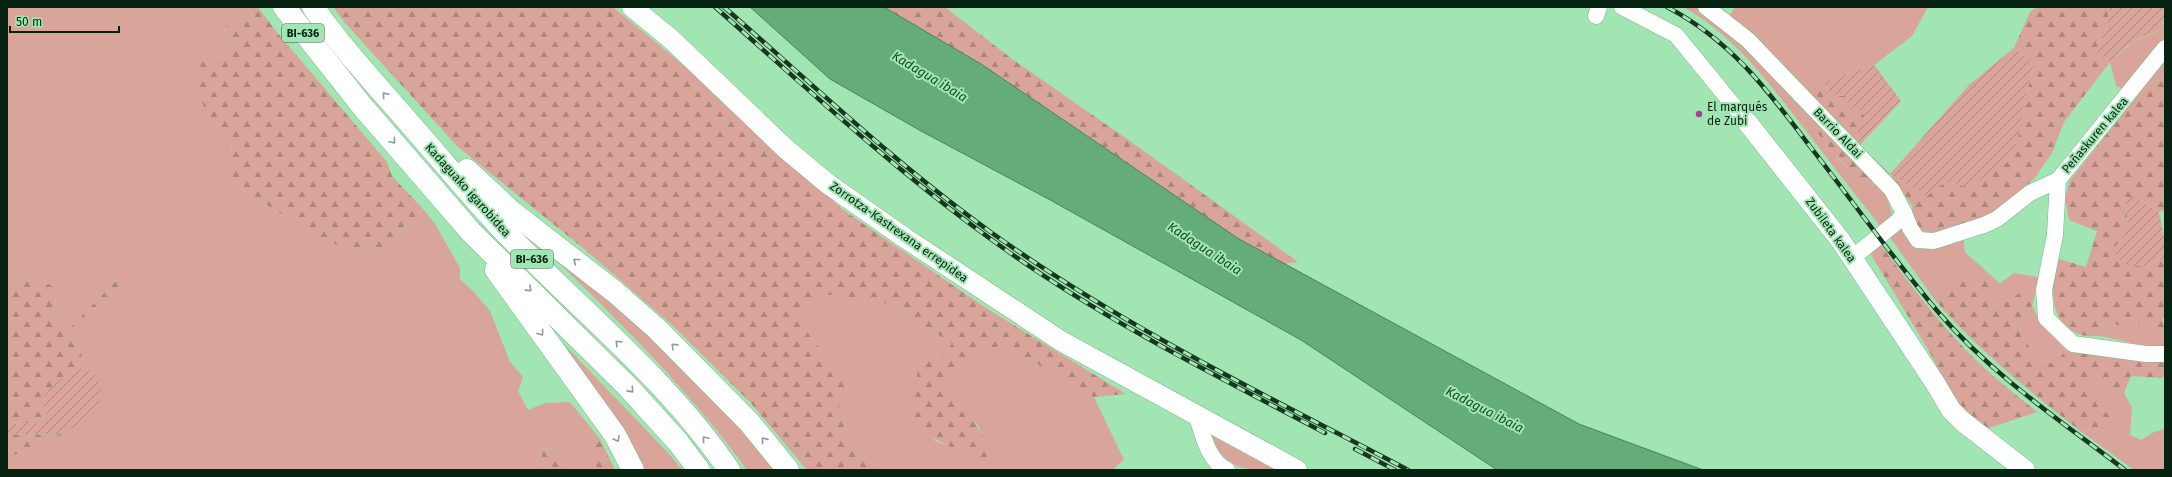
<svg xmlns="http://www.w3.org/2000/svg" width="2172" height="477" font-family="'Fira Sans',sans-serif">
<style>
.grass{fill:#d9a499}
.forest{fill:url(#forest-firs)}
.garden{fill:url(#garden-furrows)}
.water{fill:#64ad78;stroke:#488359}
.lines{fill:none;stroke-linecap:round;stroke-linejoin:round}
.minor-casing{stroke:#77ba89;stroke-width:17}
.tertiary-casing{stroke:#77ba89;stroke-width:21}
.motorway-casing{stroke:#77ba89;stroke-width:23}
.minor{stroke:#fff;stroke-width:16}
.tertiary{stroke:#fff;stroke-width:20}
.motorway{stroke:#fff;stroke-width:22}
.rail-casing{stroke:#173721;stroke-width:4.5}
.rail{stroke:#a1e5b2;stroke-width:3;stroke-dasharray:9;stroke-linecap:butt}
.oneway{stroke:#8f9c93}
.poi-dot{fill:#a93d9e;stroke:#a1e5b2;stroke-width:1.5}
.labels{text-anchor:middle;stroke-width:4;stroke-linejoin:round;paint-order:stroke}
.shield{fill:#a1e5b2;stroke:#345c41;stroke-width:1}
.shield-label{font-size:11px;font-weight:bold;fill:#062210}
.poi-label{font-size:12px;fill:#062210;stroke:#a1e5b2;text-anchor:start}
.street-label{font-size:12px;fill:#062210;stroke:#a1e5b2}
.water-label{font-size:13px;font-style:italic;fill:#134927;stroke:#a1e5b2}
</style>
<defs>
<pattern id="forest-firs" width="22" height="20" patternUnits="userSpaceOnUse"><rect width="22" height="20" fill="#d9a499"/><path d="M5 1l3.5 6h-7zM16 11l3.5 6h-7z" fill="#ae857b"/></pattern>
<pattern id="garden-furrows" width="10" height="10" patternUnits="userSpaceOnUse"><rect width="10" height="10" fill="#d9a499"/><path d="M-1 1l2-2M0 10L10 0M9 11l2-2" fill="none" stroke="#ae857b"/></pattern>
</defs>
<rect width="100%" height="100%" fill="#a1e5b2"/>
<!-- grass -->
<g class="grass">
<path d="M 7,7 L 249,7 L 254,19 L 224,27 L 233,44 L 222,57 L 202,61 L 205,111 L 215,129 L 231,140 L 232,155 L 229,167 L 237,186 L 297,224 L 351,253 L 367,244 L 381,249 L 423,209 L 435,224 L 460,268 L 460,279 L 474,292 L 490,311 L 510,362 L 523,377 L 518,391 L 528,410 L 545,403 L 570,402 L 600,439 L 592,448 L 592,470 L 570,470 L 558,448 L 540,449 L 545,470 L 7,470 L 7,460 L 12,456 L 64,434 L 96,375 L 84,368 L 81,353 L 72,336 L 107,310 L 113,290 L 126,278 L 116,281 L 69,329 L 57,318 L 54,287 L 31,274 L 7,279 Z"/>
<path d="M 1683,7 L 1718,7 L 1730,15 L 1735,7 L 1928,7 L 1912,36 L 1874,65 L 1823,82 L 1814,88 L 1837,157 L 1857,179 L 1872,183 L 1882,190 L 1889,202 L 1892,216 L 1880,226 C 1855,194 1829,161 1804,128 C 1769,83 1734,35 1683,7 Z"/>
<path d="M 2165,22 L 2165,73 L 2164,72 L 2138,95 L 2116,86 L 2110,62 L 2133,42 L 2158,31 Z"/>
<path d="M 1902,226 L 1914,243 L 1963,236 L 1965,252 L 1987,272 L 1957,284 L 1941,288 L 1935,300 L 1889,236 Z"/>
<path d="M 536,241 L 601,290 L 693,375 L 780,470 L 747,470 C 686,386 611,313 536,241 Z"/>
<path d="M 2014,273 L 2038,277 L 2037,287 L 2024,291 L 1989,309 L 1989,292 Z"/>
<path d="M 829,295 L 883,302 L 952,343 L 943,356 L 918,366 L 935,441 L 988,460 L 979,427 L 958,403 L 947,385 C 963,357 973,352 1004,345 L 1094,397 L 1124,460 L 1112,470 L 884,470 L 852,447 L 847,435 L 839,405 L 848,386 L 880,415 L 881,406 L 821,351 L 805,329 L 806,301 Z"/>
<path d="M 2032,305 L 2039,321 L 2066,350 L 2056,364 L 2038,359 L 2021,335 L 2020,321 Z"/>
<path d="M 2143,322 L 2152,329 L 2165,331 L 2165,348 L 2152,348 L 2101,336 L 2106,323 L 2123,326 Z"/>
<path d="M 560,340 L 670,455 L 682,470 L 638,470 L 628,449 Z"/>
<path d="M 2094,379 L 2112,392 L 2124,393 L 2132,408 L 2130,435 L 2141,440 L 2154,432 L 2165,429 L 2165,470 L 2134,470 L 2079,430 L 2094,429 L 2106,431 L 2116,418 L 2099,409 L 2086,390 Z"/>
<path d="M 1211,435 L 1274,469 C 1260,472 1238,469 1227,460 C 1219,453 1215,444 1211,435 Z"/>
</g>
<!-- forest -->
<g class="forest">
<path d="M 249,7 L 258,7 L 275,30 L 387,162 L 392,176 L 423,209 L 381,249 L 367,244 L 351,253 L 297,224 L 237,186 L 229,167 L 232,155 L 231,140 L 215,129 L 205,111 L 196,80 L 202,61 L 222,57 L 233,44 L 224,27 L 254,19 Z"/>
<path d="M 333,7 L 613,7 L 722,97 L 842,209 L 986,308 L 1126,394 L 1094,397 L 1004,345 C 973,352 963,357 947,385 C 964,414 985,425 988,460 C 960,453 937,442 913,424 L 918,366 L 943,356 L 952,343 L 883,302 L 829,295 L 806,301 L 805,329 L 821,351 L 881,406 L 880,416 L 848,386 L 839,405 L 847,435 L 852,447 L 884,470 L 807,470 L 749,401 L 672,325 L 583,248 L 458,147 L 345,23 Z"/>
<path d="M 884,7 L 945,7 L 1012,59 L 1137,146 L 1298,262 L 1284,264 L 1239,239 L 981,64 Z"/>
<path d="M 2037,7 L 2110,7 L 2106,30 L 2096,50 L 2110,62 L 2064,122 L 2052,153 L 2034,179 L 2005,203 L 1982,219 L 1931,235 L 1920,230 L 1910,217 L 1913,207 L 1890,174 L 1872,183 L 1857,179 L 1821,138 L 1806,113 L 1814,88 L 1823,82 L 1831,95 L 1846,96 L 1862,111 L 1866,121 L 1860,145 L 1890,174 L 1927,196 L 1945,182 L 1969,187 L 2024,101 L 2034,66 L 2014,48 L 2030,12 Z"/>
<path d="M 2164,72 L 2165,210 L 2159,212 L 2133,196 L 2126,203 L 2128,231 L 2143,267 L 2165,258 L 2165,318 L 2162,318 L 2165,331 L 2152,329 L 2143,322 L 2123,326 L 2106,323 L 2101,336 C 2094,336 2085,337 2079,334 C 2047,322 2052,285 2056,258 L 2086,267 L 2097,231 L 2069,220 L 2065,198 L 2070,180 L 2138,95 Z"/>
<path d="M 1881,245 C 1912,287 1943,329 1981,365 C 1999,382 2019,397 2037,412 L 1983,430 L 1956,403 L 1929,351 L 1870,253 Z"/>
<path d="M 1959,272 L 1973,278 L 1987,272 L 2001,284 L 1989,292 L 1989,309 L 2024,291 L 2037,287 L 2032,305 L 2020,321 L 2021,335 L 2038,359 L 2055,364 L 2066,350 L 2165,360 L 2165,374 L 2162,378 L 2131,376 L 2124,393 L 2112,392 L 2094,380 L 2086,390 L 2097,391 L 2095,401 L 2099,409 L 2116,418 L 2106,431 L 2094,429 L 2079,430 C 2028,390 1978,350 1935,300 L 1941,288 L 1957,284 Z"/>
<path d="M 31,274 L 54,287 L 57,318 L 69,329 L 116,281 L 126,277 L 123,287 L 113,290 L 107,310 L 72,336 L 81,353 L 84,368 C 63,374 56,382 42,399 L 46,415 L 38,423 L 8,424 L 7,426 L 7,279 Z"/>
<path d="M 64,434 L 12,456 L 7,460 L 7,435 Z"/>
<path d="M 600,439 L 615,470 L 592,470 L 592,448 Z"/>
<path d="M 558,448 L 570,470 L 545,470 L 540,449 Z"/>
</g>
<!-- garden -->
<g class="garden">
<path d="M 2110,7 L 2165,7 C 2165,37 2154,29 2133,42 C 2125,47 2117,56 2110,62 L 2096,50 L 2106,30 Z"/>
<path d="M 2014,48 L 2034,66 L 2024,101 L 2018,138 L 2008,162 L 1969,187 L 1945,182 L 1927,196 L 1890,174 L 1969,85 Z"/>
<path d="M 1874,65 L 1901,101 L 1860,145 L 1858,131 L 1866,121 L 1862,111 L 1850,109 L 1846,96 L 1831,95 L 1823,82 Z"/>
<path d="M 2133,196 L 2159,212 L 2165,243 L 2165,258 L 2143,267 L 2123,264 L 2113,249 L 2128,231 L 2126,202 Z"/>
<path d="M 84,368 L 96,375 L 103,395 L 91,414 L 64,434 L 7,435 L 8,424 L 38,423 L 46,415 L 42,399 C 56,382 63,374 84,368 Z"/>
</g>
<!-- water -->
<path class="water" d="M 750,7 L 884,7 L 981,64 L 1239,239 L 1579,424 L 1703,470 L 1497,470 L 1301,340 L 1052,201 L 921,131 L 830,79 Z"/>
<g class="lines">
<defs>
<g id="minor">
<path d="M 1622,7 L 1676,35 L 1747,122"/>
<path d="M 1706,7 L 1748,40 L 1892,190 L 1904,213 L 1898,221 L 1852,258"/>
<path d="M 1596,16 L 1599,7"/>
<path d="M 2165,48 L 2058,180 L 2055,235 L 2044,290 L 2046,318 L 2073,344 L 2146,354 L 2165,354"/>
<path d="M 1904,213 L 1910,228 L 1918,240 L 1934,241 L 1984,225 L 1997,219 L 2030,193 L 2058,180"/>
<path d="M 1196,414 C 1203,434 1207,460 1227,470"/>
</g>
<g id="tertiary">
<path d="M 632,7 L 671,39 L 786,149 L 828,184 L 905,238 L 1061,341 L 1297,470"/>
<path d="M 1747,122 L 1841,241 L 1935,383 L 1951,410 L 1962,421 L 2025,470"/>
</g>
<g id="motorway">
<path d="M 284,7 L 362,106 L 471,232 L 628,387 L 678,442 L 699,470"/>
<path d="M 313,7 C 344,51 382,91 417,132 C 447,166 475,201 506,233 C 581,311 668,380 729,470"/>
<path d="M 467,170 L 512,212 L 615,292 L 656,328 L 749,422 L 788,470"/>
<path d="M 496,270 L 615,435 L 633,470"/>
</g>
</defs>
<!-- minor casing -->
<use href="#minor" class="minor-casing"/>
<!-- tertiary casing -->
<use href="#tertiary" class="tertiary-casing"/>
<!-- motorway casing -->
<use href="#motorway" class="motorway-casing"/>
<!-- minor -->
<use href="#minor" class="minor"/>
<!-- tertiary -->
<use href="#tertiary" class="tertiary"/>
<!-- motorway -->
<use href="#motorway" class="motorway"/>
<defs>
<g id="rail">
<path d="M 715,7 C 810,91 902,177 1006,250 C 1106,321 1217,376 1325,433"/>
<path d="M 724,7 C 812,84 897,165 992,233 C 1122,326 1267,396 1408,470"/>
<path d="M 1667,7 C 1732,41 1769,92 1812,149 C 1854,203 1894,260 1939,313 C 1992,375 2061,421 2125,470"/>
<path d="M 1355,449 L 1395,470"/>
</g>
</defs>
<!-- rail casing -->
<use href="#rail" class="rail-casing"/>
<!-- rail -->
<use href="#rail" class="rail"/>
</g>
<!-- one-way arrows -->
<defs><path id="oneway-chevron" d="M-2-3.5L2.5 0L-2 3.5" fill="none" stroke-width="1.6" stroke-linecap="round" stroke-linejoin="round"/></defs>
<g class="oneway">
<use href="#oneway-chevron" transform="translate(385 95) rotate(-131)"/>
<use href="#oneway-chevron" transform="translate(393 141) rotate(49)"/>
<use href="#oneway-chevron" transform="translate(576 261) rotate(-142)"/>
<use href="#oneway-chevron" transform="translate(529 289) rotate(44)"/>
<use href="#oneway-chevron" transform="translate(541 333) rotate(54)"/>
<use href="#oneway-chevron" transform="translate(618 343) rotate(-135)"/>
<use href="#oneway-chevron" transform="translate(674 346) rotate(-136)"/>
<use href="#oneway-chevron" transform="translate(631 390) rotate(48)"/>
<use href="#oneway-chevron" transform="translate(617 439) rotate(60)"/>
<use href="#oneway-chevron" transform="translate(705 439) rotate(-130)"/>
<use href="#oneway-chevron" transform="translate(764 440) rotate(-129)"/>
</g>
<!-- markers -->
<circle class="poi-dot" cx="1699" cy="114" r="4"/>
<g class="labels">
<!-- shield labels -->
<g class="shield">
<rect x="282" y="24" width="42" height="18" rx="3"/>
<rect x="511" y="250" width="42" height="18" rx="3"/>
</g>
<g class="shield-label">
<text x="303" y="37">BI-636</text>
<text x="532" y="263">BI-636</text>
</g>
<!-- poi labels -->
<g class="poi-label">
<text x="1707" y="111">El marqués<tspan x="1707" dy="14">de Zubi</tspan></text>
</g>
<!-- street labels -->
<g class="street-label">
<text transform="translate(1838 133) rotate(46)" y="4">Barrio Aldai</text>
<text transform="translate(2095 135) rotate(-50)" y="4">Peñaskuren kalea</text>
<text transform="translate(468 190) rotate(48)" y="4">Kadaguako igarobidea</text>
<text transform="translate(1831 230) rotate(54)" y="4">Zubileta kalea</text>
<text transform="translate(899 232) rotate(35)" y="4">Zorrotza-Kastrexana errepidea</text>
</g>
<!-- water labels -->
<g class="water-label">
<text transform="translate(930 76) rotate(31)" y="5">Kadagua ibaia</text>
<text transform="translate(1205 248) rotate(33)" y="5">Kadagua ibaia</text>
<text transform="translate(1485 409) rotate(27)" y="5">Kadagua ibaia</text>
</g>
</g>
<!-- border -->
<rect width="2172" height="477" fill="none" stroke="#062210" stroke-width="16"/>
<!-- scale -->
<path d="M10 26v6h109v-6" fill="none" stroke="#062210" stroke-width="2"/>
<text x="16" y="26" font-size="12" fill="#062210" stroke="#a1e5b2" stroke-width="3" paint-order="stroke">50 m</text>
</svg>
